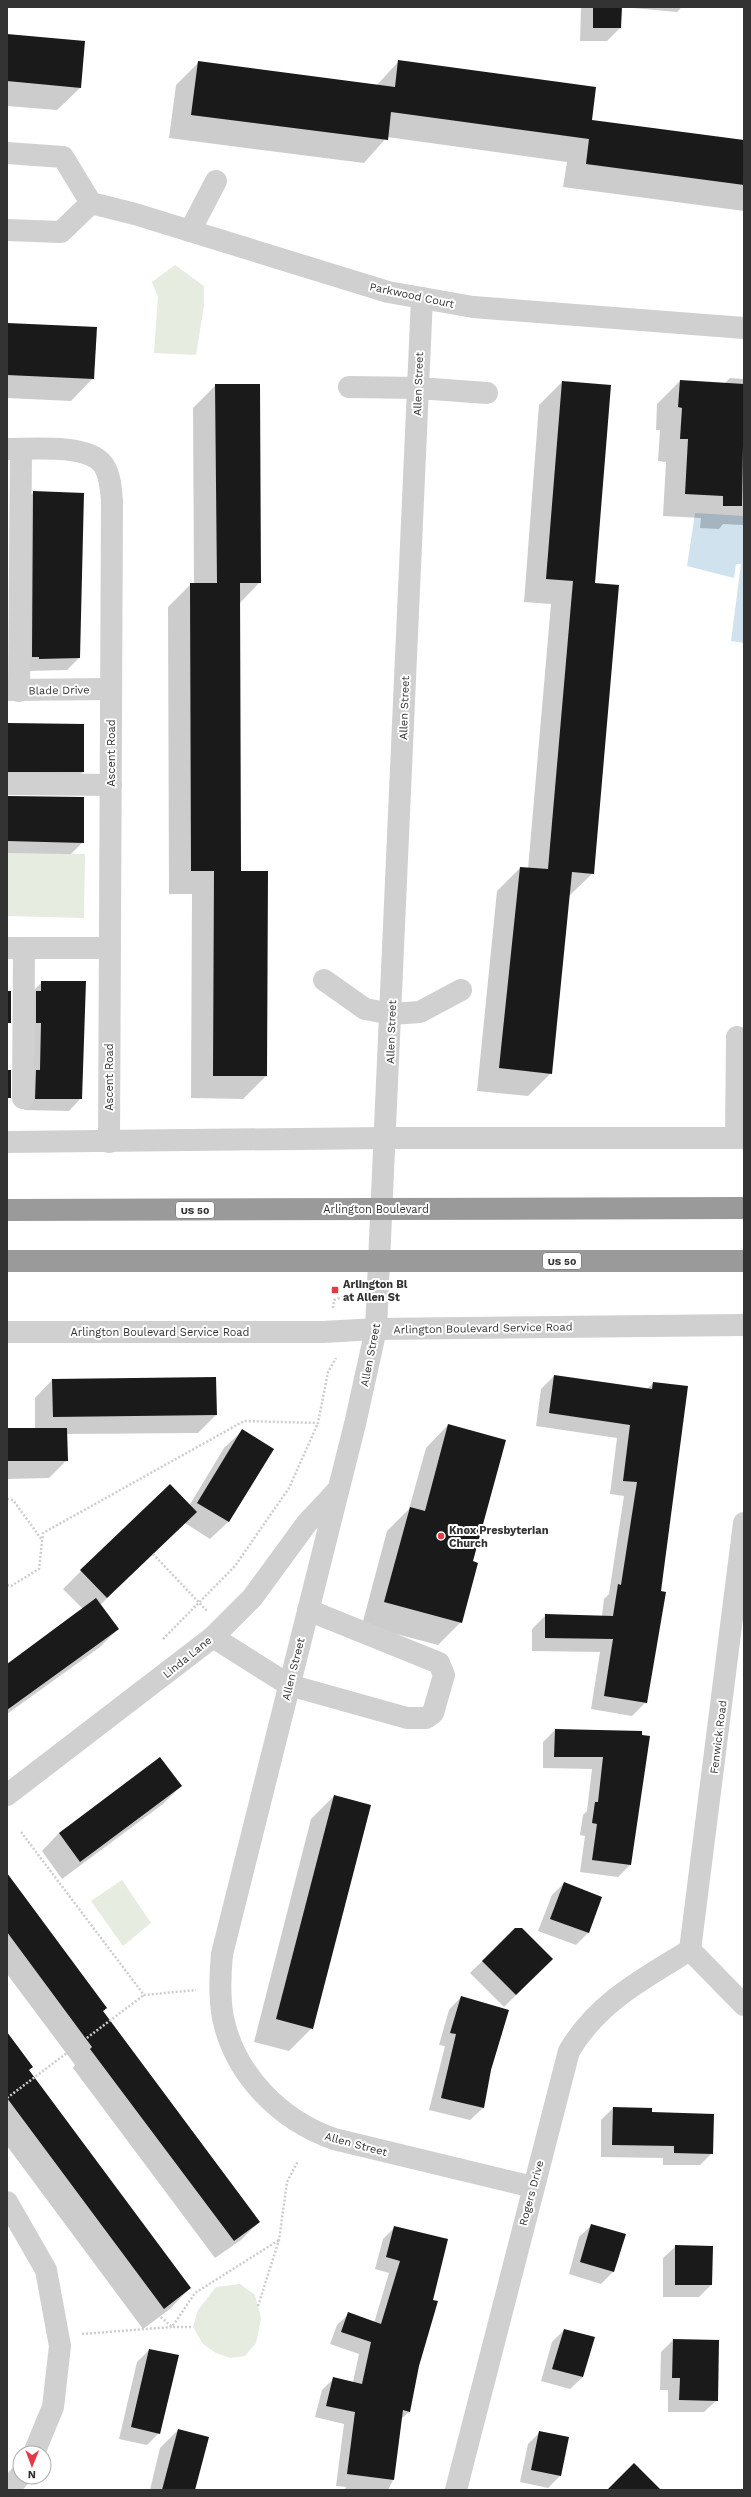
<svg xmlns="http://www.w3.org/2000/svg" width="751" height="2497" font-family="'Work Sans',sans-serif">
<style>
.green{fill:#e6ecdf}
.water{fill:#cfe2ee}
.shadow{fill:#0003}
.building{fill:#1a1a1a}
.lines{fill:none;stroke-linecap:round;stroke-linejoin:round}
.path{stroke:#cdcdcd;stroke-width:2.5;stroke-dasharray:2 2;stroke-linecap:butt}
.minor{stroke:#d0d0d0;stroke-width:22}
.highway{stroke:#9a9a9a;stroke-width:22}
.poi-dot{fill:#e63946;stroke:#fff;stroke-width:1.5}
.labels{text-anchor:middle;stroke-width:4;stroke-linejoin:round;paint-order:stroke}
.shield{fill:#fff;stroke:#707070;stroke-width:1}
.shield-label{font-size:10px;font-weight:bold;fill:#333}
.street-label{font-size:11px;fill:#333;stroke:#fff}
.poi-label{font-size:11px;font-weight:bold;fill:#333;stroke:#fff;text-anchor:start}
</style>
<rect width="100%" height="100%" fill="#fff"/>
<!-- green -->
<g class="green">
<path d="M 175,265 L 204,286 L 204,305 L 196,355 L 154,353 L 158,297 L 152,282 Z"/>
<path d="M 7,853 L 85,854 L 84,918 L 7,916 Z"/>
<path d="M 122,1880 L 151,1923 L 123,1946 L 91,1901 Z"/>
<path d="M 240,2284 L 255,2295 L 261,2318 L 256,2343 L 245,2356 L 230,2358 L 216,2353 L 203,2344 L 193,2327 L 198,2310 L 216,2287 Z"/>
</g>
<!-- water -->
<path class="water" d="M 695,513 L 744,516 L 744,643 L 731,641 L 741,564 L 736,564 L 734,578 L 687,566 Z"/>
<!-- shadow -->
<g class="shadow">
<path d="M 581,7 L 621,7 L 620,28 L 607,41 L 580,41 Z"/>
<path d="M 622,7 L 682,7 L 677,12 Z"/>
<path d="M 7,35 L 80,88 L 57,110 L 7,106 Z"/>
<path d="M 399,61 L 591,121 L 744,141 L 744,211 L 563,187 L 567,162 L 387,137 L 364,163 L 169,138 L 176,85 L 199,62 L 376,86 Z"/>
<path d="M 7,324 L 93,378 L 71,401 L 7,398 Z"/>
<path d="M 730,378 L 744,379 L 744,525 L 723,524 L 719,529 L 700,528 L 701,518 L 663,516 L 666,462 L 658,461 L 660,430 L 656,430 L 657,404 L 680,381 L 724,384 Z"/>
<path d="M 562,382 L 594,584 L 593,873 L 569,896 L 551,1073 L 528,1096 L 477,1091 L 497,891 L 520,868 L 528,869 L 551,604 L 524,602 L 539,405 Z"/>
<path d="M 216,385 L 260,582 L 239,604 L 240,872 L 266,1076 L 243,1099 L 191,1098 L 192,894 L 169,894 L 168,607 L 191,584 L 194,584 L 193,408 Z"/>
<path d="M 34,492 L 79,658 L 67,670 L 27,671 L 21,504 Z"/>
<path d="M 7,724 L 83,772 L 71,784 L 7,783 Z"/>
<path d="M 7,798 L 83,842 L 71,854 L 7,853 Z"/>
<path d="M 42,982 L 81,1098 L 69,1111 L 24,1110 L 30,994 Z"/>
<path d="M 554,1376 L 647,1389 L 653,1383 L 660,1592 L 646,1702 L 632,1716 L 591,1709 L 600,1652 L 532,1651 L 532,1629 L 546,1615 L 602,1616 L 604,1599 L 609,1594 L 624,1496 L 610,1494 L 617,1438 L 536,1426 L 541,1389 Z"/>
<path d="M 52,1380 L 216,1415 L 198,1433 L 66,1434 L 67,1460 L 49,1478 L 7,1479 L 7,1429 L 35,1429 L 35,1398 Z"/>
<path d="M 448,1425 L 472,1562 L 461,1622 L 438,1645 L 362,1625 L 387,1531 L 409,1509 L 426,1448 Z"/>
<path d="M 242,1431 L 272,1449 L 228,1522 L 210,1539 L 185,1523 L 100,1605 L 118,1629 L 100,1647 L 7,1714 L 7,1666 L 83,1609 L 63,1589 L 81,1571 L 189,1506 L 224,1448 Z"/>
<path d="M 555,1730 L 649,1737 L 630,1865 L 618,1877 L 580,1872 L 585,1836 L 580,1835 L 583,1815 L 587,1811 L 592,1769 L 543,1768 L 543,1742 Z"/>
<path d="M 160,1759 L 181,1786 L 163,1804 L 62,1879 L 42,1851 L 59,1833 Z"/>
<path d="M 334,1796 L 312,2028 L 289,2051 L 254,2042 L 311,1819 Z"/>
<path d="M 7,1881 L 259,2222 L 241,2240 L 215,2258 L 73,2068 L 75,2065 L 7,1974 Z"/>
<path d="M 564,1883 L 601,1897 L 588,1933 L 576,1945 L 538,1931 L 552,1895 Z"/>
<path d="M 515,1929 L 552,1959 L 504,2007 L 470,1973 Z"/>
<path d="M 461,1997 L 490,2070 L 483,2108 L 470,2120 L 429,2110 L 445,2046 L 439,2045 L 449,2010 Z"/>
<path d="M 7,2034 L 28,2070 L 190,2288 L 170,2309 L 143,2329 L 7,2146 Z"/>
<path d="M 613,2108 L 651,2113 L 712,2153 L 700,2165 L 663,2165 L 663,2158 L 601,2157 L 601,2120 Z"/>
<path d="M 592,2225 L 614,2271 L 601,2284 L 569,2274 L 579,2237 Z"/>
<path d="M 395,2227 L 418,2366 L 409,2412 L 400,2420 L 393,2480 L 388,2490 L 345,2490 L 346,2487 L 336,2486 L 344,2424 L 315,2417 L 322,2390 L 334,2378 L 353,2382 L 359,2354 L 330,2344 L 337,2325 L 349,2314 L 374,2323 L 389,2273 L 375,2269 L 383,2239 Z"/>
<path d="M 676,2246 L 712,2247 L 711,2285 L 699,2297 L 663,2297 L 663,2258 Z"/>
<path d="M 564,2330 L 583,2377 L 570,2389 L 541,2381 L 552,2342 Z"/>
<path d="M 673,2340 L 717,2400 L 704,2412 L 668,2412 L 668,2390 L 660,2390 L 661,2352 Z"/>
<path d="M 149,2350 L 159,2433 L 147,2445 L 119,2439 L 137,2362 Z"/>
<path d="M 178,2430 L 194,2490 L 150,2490 L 160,2448 Z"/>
<path d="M 540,2432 L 561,2475 L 548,2488 L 520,2482 L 528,2444 Z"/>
</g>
<!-- building -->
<g class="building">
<path d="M 593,7 L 622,7 L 621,28 L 593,28 Z"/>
<path d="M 7,34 L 85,41 L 81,88 L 7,81 Z"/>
<path d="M 398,60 L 596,87 L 592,120 L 744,140 L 744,185 L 586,164 L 589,139 L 391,112 L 388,140 L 191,115 L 198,61 L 395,87 Z"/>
<path d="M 7,323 L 97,327 L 94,379 L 7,375 Z"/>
<path d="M 680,380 L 744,384 L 742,506 L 723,506 L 723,496 L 685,494 L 688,439 L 680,439 L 682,408 L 678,407 Z"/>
<path d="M 562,381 L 611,385 L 595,583 L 619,585 L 594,874 L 572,872 L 552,1074 L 499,1068 L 520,867 L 548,869 L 573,581 L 546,579 Z"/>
<path d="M 215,384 L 260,384 L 261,583 L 240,583 L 241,871 L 268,871 L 267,1076 L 213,1076 L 214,871 L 191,871 L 190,583 L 217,583 Z"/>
<path d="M 7,490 L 8,490 L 7,630 Z"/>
<path d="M 33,491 L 84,493 L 80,658 L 39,659 L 39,657 L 32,657 Z"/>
<path d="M 7,723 L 84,724 L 84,772 L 7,772 Z"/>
<path d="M 7,796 L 84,797 L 84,843 L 7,841 Z"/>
<path d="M 41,981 L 86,981 L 82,1099 L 35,1099 L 36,1070 L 40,1070 L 41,1023 L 36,1023 L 36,991 L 41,991 Z"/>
<rect x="7" y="991" width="4" height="32"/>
<rect x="7" y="1070" width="4" height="28"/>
<path d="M 554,1375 L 652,1389 L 653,1382 L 688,1386 L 661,1591 L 666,1592 L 647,1703 L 604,1696 L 613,1639 L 545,1638 L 545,1614 L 613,1616 L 618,1584 L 621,1585 L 637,1482 L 623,1481 L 630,1425 L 549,1413 Z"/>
<path d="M 216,1377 L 217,1415 L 53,1417 L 52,1379 Z"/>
<path d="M 448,1424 L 506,1440 L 473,1561 L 478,1563 L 462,1623 L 384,1602 L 410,1507 L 425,1511 Z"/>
<path d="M 7,1428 L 67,1428 L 68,1461 L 7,1461 Z"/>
<path d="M 242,1429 L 274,1449 L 229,1522 L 197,1503 Z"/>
<path d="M 170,1484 L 197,1512 L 107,1598 L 80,1570 Z"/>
<path d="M 96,1598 L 119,1629 L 7,1710 L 7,1664 Z"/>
<path d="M 555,1729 L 642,1731 L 642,1735 L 650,1736 L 631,1865 L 592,1860 L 597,1824 L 592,1823 L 595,1802 L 598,1802 L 603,1757 L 554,1757 Z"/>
<path d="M 160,1757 L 182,1786 L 80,1862 L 59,1833 Z"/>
<path d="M 334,1795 L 371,1805 L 313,2029 L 276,2019 Z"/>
<path d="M 7,1873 L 107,2008 L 103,2011 L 260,2222 L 234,2241 L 90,2049 L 92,2047 L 7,1932 Z"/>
<path d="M 564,1882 L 602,1897 L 589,1933 L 550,1919 Z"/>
<path d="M 515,1928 L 522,1928 L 553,1959 L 516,1995 L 482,1961 Z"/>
<path d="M 461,1996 L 509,2010 L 491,2070 L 484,2108 L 441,2098 L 456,2034 L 450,2033 Z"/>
<path d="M 7,2032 L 33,2067 L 29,2070 L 191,2288 L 164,2309 L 7,2098 Z"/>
<path d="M 613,2107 L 652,2108 L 652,2112 L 714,2114 L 713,2154 L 674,2153 L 674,2146 L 612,2145 Z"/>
<path d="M 591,2224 L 626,2234 L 614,2272 L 580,2262 Z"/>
<path d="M 394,2226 L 448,2239 L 433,2300 L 438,2301 L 419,2366 L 410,2412 L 403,2410 L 394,2480 L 347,2474 L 355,2412 L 326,2406 L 333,2377 L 362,2384 L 371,2342 L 341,2332 L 348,2312 L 381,2324 L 400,2261 L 386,2257 Z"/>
<path d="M 675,2245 L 713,2246 L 712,2285 L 675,2285 Z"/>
<path d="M 564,2329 L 595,2337 L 583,2377 L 552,2369 Z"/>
<path d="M 673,2339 L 719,2340 L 718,2401 L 679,2400 L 680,2378 L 672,2378 Z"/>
<path d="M 149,2349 L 179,2355 L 160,2434 L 131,2427 Z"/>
<path d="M 178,2429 L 209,2437 L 195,2490 L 162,2490 Z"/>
<path d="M 539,2431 L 569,2437 L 561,2476 L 531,2470 Z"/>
<path d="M 634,2463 L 661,2490 L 607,2490 Z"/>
</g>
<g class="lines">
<!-- path -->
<g class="path">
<path d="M 333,1308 L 334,1300 L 351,1294"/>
<path d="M 7,1499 L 13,1500 L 42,1540"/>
<path d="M 153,1554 L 207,1611"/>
<path d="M 7,1585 L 11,1586 L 39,1569 L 43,1533 L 244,1421 L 318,1423 L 328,1372 L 336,1358"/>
<path d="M 163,1639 L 235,1566 L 289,1488 L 318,1423"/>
<path d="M 21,1832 L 144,1995 L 196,1990"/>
<path d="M 7,2098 L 144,1995"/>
<path d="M 7,2118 L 141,2299 L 172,2327 L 193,2327"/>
<path d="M 258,2306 L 279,2240 L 287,2182 L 298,2161"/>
<path d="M 82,2334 L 172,2327 L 195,2293 L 279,2240"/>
</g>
<!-- minor -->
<g class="minor">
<path d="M 7,153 L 63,157 L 91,203 L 135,214 L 388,292 L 473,307 L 744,328"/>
<path d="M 7,230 L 61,232 L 91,203"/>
<path d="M 190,231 L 216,181"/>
<path d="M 422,298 L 376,1329 L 355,1424 L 222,1954 C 220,1975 219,1997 223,2018 C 235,2075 280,2120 334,2139 L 533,2187"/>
<path d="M 349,387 L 418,388 L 487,393"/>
<path d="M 7,449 C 32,449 83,444 101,462 C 110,471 111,489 112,501 L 109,1142"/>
<path d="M 7,690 L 111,689"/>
<path d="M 19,691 L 21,449"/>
<path d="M 7,784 L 111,785"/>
<path d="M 7,948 L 110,948"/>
<path d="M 324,980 L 365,1009 L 392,1014 L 420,1012 L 461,990"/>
<path d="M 23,1098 L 24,948"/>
<path d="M 736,1138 L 737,1037"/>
<path d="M 7,1142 L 386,1138 L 744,1138"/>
<path d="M 7,1332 L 323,1332 L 376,1329 L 744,1325"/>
<path d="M 213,1637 L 289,1685 L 407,1718 L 426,1718 L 433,1713 L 444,1675 L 439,1663 L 308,1610"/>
<path d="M 7,1795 L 213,1637 L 252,1598 L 307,1523 L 336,1492"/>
<path d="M 690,1950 L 744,1523"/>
<path d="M 690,1950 L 744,2005"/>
<path d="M 7,2202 L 46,2270 L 60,2346 L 53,2407 L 34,2453"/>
<path d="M 8,2490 L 20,2476"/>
<path d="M 456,2490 L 569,2051 C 598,2002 643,1979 690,1950"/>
</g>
<!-- highway -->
<g class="highway">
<path d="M 7,1210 L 744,1208"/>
<path d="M 7,1261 L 744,1261"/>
</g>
</g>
<!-- markers -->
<g class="poi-dot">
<rect x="331" y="1286" width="8" height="8" rx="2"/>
<circle cx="441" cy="1536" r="4"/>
</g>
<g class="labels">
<!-- shield labels -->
<g class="shield">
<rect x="176" y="1202" width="38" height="16" rx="3"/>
<rect x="543" y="1253" width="38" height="16" rx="3"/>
</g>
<g class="shield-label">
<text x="195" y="1214">US 50</text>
<text x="562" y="1265">US 50</text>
</g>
<!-- street labels -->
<g class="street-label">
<text transform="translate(412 295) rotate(12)" y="4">Parkwood Court</text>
<text transform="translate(418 384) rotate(-88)" y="4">Allen Street</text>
<text transform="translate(59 690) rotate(-1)" y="4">Blade Drive</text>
<text transform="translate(404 708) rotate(-88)" y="4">Allen Street</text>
<text transform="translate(111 753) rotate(-90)" y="4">Ascent Road</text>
<text transform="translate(391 1032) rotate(-88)" y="4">Allen Street</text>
<text transform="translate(109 1077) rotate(-90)" y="4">Ascent Road</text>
<text x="376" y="1213">Arlington Boulevard</text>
<text transform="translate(483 1328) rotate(-1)" y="4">Arlington Boulevard Service Road</text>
<text x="160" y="1336">Arlington Boulevard Service Road</text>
<text transform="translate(370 1355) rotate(-79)" y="4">Allen Street</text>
<text transform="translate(187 1657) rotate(-39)" y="4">Linda Lane</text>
<text transform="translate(293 1669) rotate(-76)" y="4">Allen Street</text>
<text transform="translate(718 1737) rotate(-83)" y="4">Fenwick Road</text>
<text transform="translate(356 2144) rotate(15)" y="4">Allen Street</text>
<text transform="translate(531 2193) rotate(-75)" y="4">Rogers Drive</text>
</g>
<!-- poi labels -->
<g class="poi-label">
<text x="343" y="1288">Arlington Bl<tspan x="343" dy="13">at Allen St</tspan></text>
<text x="449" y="1534">Knox Presbyterian<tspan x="449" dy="13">Church</tspan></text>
</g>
</g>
<!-- border -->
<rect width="751" height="2497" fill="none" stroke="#333333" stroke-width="16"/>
<!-- north arrow -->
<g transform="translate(32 2465) rotate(181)"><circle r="19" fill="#ffffff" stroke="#adadad"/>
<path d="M0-3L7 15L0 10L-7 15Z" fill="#e63946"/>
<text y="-6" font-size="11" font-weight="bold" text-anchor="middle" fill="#333333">N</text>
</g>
</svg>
